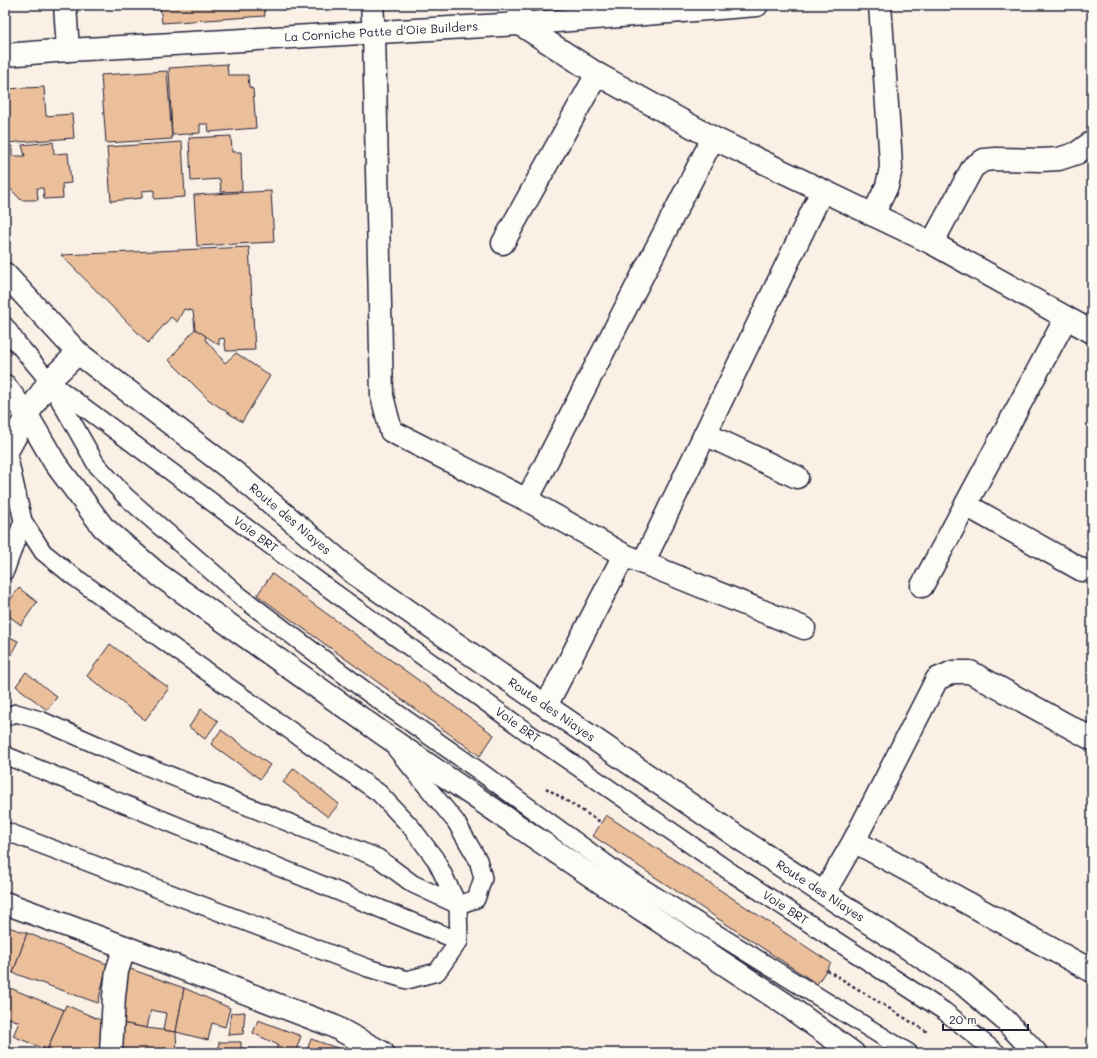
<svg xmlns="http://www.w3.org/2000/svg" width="1097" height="1058" font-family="Mali,sans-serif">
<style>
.building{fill:#ecbf9b;stroke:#22223b}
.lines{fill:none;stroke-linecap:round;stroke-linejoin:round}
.service-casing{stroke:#22223b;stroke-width:20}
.minor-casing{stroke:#22223b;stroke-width:25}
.tertiary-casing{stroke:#22223b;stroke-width:25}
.primary-casing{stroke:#22223b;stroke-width:25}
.path{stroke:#22223b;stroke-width:2.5;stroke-dasharray:3 3;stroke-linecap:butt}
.service{stroke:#fdfcf7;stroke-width:17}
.minor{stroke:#fdfcf7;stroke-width:22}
.tertiary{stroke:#fdfcf7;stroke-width:22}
.primary{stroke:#fdfcf7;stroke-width:22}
.labels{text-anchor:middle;stroke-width:3;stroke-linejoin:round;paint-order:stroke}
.street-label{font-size:12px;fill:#22223b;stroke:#fdfcf7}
</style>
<rect width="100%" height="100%" fill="#faf0e5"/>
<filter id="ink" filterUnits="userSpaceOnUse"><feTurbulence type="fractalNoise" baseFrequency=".025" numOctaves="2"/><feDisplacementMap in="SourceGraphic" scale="8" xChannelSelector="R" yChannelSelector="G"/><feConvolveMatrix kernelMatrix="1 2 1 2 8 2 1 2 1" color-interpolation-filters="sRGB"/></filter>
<g filter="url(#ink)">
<!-- building -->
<g class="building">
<path d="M 160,5 L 264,5 L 265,16 L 162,23 Z"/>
<path d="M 227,64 L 228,75 L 248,75 L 249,87 L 253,89 L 256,128 L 209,132 L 208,124 L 200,124 L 200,133 L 172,135 L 169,68 Z"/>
<path d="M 167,71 L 172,139 L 106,143 L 101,75 Z"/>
<path d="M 44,87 L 46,116 L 72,114 L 74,138 L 5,143 L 5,89 Z"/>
<path d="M 231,136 L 232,152 L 241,152 L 242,191 L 221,192 L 220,179 L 191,181 L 189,138 Z"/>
<path d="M 53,142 L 54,154 L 68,153 L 71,183 L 62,184 L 63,198 L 44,199 L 43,188 L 37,188 L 38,200 L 21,200 L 5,183 L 5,147 L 12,146 L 12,156 L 25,156 L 22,145 Z"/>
<path d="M 182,142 L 185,197 L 154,199 L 154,190 L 142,191 L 142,198 L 111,201 L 107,147 Z"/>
<path d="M 271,191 L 274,242 L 197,246 L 194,195 Z"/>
<path d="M 249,247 L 255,350 L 226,351 L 224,338 L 219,339 L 219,345 L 195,329 L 193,311 L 184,309 L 177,322 L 171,317 L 148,343 L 61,255 Z"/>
<path d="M 195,329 L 206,336 L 205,339 L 225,363 L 236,353 L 270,376 L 242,422 L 209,400 L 169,360 Z"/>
<path d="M 272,574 L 494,735 L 480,756 L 257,595 Z"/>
<path d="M 19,588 L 37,602 L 21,625 L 5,613 L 5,607 Z"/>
<path d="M 5,635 L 18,641 L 5,667 Z"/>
<path d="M 110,644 L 169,688 L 145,720 L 87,676 Z"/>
<path d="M 26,672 L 57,697 L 47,710 L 16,686 Z"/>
<path d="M 201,709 L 218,721 L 205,739 L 189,727 Z"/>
<path d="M 221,730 L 270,765 L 260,779 L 211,744 Z"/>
<path d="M 294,768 L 339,804 L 328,817 L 283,782 Z"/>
<path d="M 606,815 L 831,963 L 817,984 L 593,836 Z"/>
<path d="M 5,926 L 27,933 L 13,973 L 5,970 Z"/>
<path d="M 27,933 L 107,964 L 98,1003 L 13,973 Z"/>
<path d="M 122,966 L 184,988 L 176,1032 L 163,1030 L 166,1013 L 151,1010 L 147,1028 L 117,1022 Z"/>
<path d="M 5,986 L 64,1010 L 47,1050 L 13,1036 L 19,1022 L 7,1017 L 5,1021 Z"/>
<path d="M 184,988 L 230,1008 L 225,1027 L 212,1023 L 208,1040 L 176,1032 Z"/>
<path d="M 66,1005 L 107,1023 L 104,1053 L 46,1053 Z"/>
<path d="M 245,1012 L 243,1034 L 228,1035 L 231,1013 Z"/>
<path d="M 258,1020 L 301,1036 L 295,1053 L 275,1053 L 278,1045 L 253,1033 Z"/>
<path d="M 121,1023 L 147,1028 L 176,1032 L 177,1053 L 119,1053 Z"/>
<path d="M 311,1039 L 352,1053 L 306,1053 Z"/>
<path d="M 219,1042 L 241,1042 L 241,1053 L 218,1053 Z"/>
<path d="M 241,1048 L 272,1053 L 241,1053 Z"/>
</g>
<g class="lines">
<defs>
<g id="service">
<path d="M 5,326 L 17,343 L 49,381 L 96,464 L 125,496 L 240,596 L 367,692 L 482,773 L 622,875 L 909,1053"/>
<path id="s1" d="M 54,385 L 317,580 L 527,732 L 735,875 L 944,1011 L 997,1053"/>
<path d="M 5,571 L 23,521"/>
<path d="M 5,717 L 16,713 L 40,720 L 141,764 L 378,858 L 413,884 L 458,905 L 476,899 L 483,878 L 478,860 L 456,822 L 396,749"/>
<path d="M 5,754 L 7,756 L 459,941"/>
<path d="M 5,831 L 368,968 L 407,980 L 437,972 L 459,941 L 458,905 L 436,860 L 411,827 L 379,793 L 213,676 L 69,573 L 43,552 L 23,521 L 7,450"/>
</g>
<g id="minor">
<path d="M 65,5 L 68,50"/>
<path d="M 372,5 L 374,33 L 382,396 L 391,431 L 527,500 L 624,555"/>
<path d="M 519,5 L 520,24 L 597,74 L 713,138 L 932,243 L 1092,332"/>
<path d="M 873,215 L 887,186 L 891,168 L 890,148 L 880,5"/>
<path d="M 503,243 L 597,74"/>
<path d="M 932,243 L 973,167 L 984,160 L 996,159 L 1041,160 L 1059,159 L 1077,153 L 1092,142"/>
<path d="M 705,434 L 797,477"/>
<path d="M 527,500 L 713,138"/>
<path d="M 966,505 L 1082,570"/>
<path d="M 643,563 L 822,191"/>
<path d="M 922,586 L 1066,318"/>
<path d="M 546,706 L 624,555 L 804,628"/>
<path d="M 854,841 L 1092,971"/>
<path d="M 824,893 L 854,841 L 937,679 L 953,672 L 970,672 L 1092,739"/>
<path d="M 5,903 L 125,947 L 333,1026 L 383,1053"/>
<path d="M 111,1053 L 114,996 L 117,971 L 125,947"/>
</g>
<g id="tertiary">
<path id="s2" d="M 5,55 L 68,50 L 520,24 L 757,5"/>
<path d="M 5,455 L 27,415 L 49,381 L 78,353"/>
</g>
<g id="primary">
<path id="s3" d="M 5,274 L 78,353 L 238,475 L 355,574 L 546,706 L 742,840 L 963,984 L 1004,1019 L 1036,1053"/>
<path d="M 5,386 L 27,415 L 55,463 L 103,527 L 159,575 L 386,736 L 600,882 L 785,1004 L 853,1053"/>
</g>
</defs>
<!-- service casing -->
<use href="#service" class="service-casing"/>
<!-- minor casing -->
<use href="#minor" class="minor-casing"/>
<!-- tertiary casing -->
<use href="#tertiary" class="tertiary-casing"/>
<!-- primary casing -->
<use href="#primary" class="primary-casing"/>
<!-- path -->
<g class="path">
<path d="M 546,788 L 602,823"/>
<path d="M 827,970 L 929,1033"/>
</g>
<!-- service -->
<use href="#service" class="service"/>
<!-- minor -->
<use href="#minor" class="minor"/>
<!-- tertiary -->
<use href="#tertiary" class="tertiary"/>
<!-- primary -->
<use href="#primary" class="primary"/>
</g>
</g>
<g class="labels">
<!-- street labels -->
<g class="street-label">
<text dy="4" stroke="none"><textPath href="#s2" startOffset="377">La Corniche Patte d'Oie Builders</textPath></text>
<text dy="4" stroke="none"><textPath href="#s3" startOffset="377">Route des Niayes</textPath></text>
<text dy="4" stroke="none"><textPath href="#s1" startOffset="251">Voie BRT</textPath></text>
<text dy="4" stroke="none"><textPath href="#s3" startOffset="701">Route des Niayes</textPath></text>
<text dy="4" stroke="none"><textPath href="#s1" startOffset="575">Voie BRT</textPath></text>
<text dy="4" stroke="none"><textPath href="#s3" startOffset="1025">Route des Niayes</textPath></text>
<text dy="4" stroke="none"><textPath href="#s1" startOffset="899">Voie BRT</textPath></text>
</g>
</g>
<!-- margin -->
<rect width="1097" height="1058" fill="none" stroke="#fdfcf7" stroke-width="20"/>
<rect x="10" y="10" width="1077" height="1038" fill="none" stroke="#22223b" stroke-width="1.5" filter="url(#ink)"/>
<!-- scale -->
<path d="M943 1024v6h85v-6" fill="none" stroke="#22223b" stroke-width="2"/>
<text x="949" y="1024" font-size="12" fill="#22223b" stroke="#fdfcf7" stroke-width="3" paint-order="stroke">20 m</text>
</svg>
